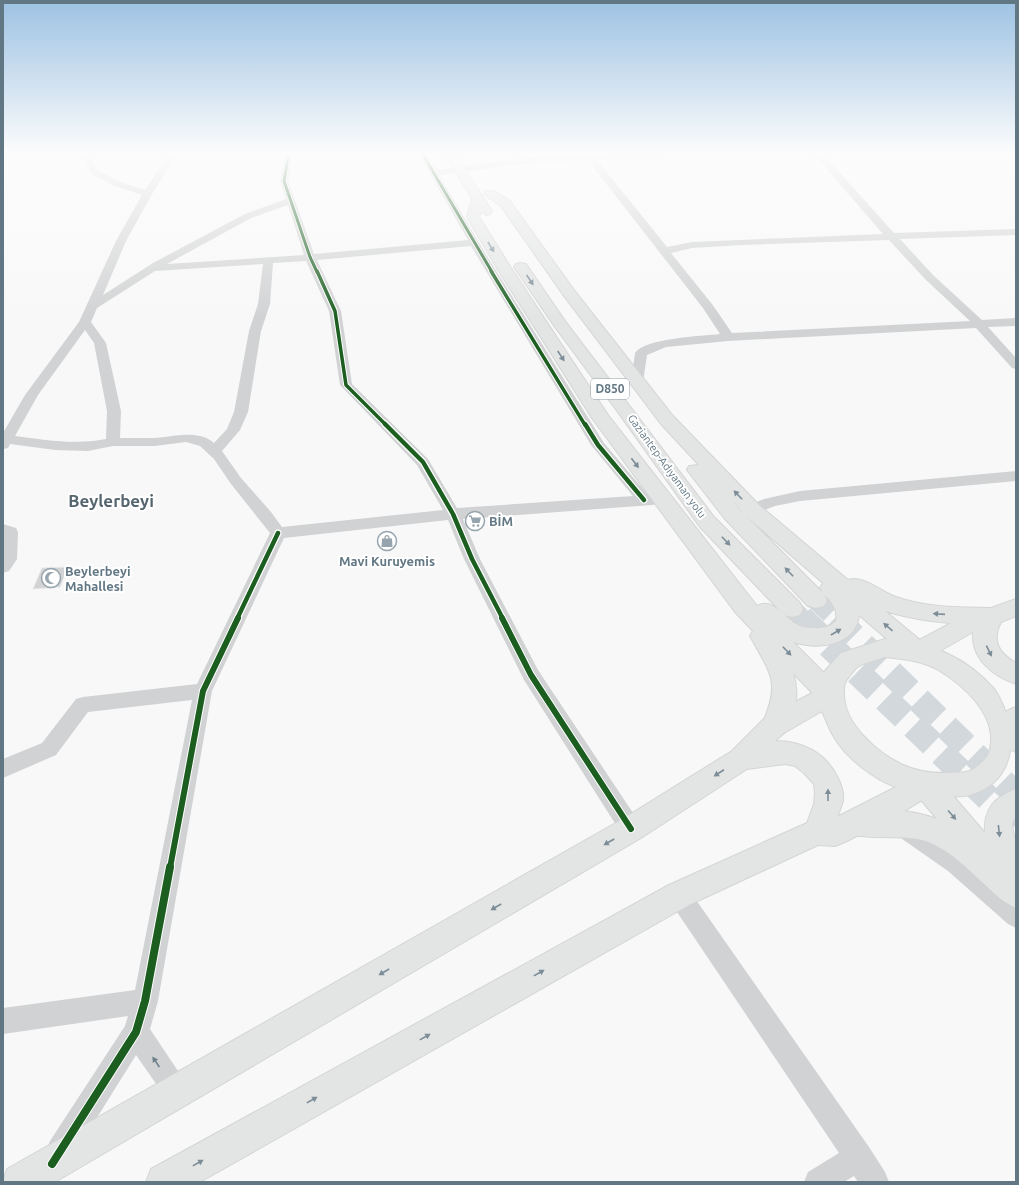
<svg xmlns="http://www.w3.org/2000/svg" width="1019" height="1185" font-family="Ubuntu,sans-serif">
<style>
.building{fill:#d2d3d4;stroke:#e8e8e8}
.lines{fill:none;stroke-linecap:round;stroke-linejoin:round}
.highway-tunnel-far1{stroke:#d2d8db;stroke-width:20;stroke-dasharray:20 10;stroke-linecap:butt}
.highway-tunnel{stroke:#d2d8db;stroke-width:26;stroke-dasharray:26 13;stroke-linecap:butt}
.secondary-casing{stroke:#d5d6d7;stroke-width:2}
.primary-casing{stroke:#d4d5d6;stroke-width:2}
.highway-casing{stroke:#d4d4d5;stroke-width:2}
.street{fill:#d1d2d3;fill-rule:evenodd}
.secondary{fill:#e3e4e4;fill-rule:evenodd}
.primary{fill:#e3e4e4;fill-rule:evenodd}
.highway{fill:#e3e4e4;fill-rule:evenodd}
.cycleway-far4-casing{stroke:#fff;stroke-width:4.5}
.cycleway-far3-casing{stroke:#fff;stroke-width:5.5}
.cycleway-far2-casing{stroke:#fff;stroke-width:7}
.cycleway-far1-casing{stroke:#fff;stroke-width:8}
.cycleway-casing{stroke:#fff;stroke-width:10}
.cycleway-far4{stroke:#1b5e20;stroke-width:3}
.cycleway-far3{stroke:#1b5e20;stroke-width:3.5}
.cycleway-far2{stroke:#1b5e20;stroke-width:4.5}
.cycleway-far1{stroke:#1b5e20;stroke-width:6}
.cycleway{stroke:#1b5e20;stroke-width:8}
.oneway{fill:#7c8d97}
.oneway2{fill:#6d808c}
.labels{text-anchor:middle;stroke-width:4;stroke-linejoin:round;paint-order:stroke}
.far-street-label{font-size:11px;fill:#627784;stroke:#fff}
.shield{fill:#fff;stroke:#91a0a9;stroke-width:1}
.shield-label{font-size:12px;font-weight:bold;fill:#627784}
.poi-label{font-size:13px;font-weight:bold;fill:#627784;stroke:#fff;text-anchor:start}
.district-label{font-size:17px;font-weight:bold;fill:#55656e;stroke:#fff}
</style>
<rect width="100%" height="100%" fill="#f8f8f8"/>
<!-- building -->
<path class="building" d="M 68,567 L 60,587 L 33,589 L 42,568 Z"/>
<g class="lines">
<!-- highway-tunnel-far1 -->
<g class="highway-tunnel-far1">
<path d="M 816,600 L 836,619"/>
<path d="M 792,609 L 802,619"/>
</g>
<!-- highway-tunnel -->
<g class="highway-tunnel">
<path d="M 801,618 L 1016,825"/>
<path d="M 835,618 L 1016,795"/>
</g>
<defs>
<g id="secondary">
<path d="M 1016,599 L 1016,616 L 1001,622 C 991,641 999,653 1016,663 L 1016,684 C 993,676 971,659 973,632 L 926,659 L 918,661 L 910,659 L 906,652 L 910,645 L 955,621 Z"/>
<path d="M 1016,707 L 1016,734 C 1009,741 1003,741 994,738 L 990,730 C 996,719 1004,711 1016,707 Z"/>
</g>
<path id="primary" d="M 885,639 C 928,641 967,657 995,690 C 1019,728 1019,781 970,795 C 957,799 941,793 928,798 C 920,800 912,807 904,811 C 884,821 865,832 845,842 L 835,846 L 818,845 L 689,905 L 200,1182 L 146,1182 L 151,1169 L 669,885 L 807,823 L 814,804 L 815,793 L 814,784 L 804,773 L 795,766 L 785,764 L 747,769 L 641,838 L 55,1182 L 3,1182 L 7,1169 L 621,820 L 732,751 L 766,717 L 820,689 L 820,679 L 824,672 L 841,653 ZM 885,657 C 905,659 923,661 940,671 C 964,686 993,712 991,742 C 990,749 990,754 985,759 C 980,765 973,771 965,772 C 944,774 922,774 903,765 C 877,753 843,723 844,693 C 844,686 844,682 849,677 C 852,673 855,668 859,666 C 867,662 877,660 885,657 ZM 822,711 C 826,720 829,729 834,737 C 846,758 874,779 896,787 L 837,817 C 839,812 842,806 843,800 C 844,792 841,785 838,778 C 826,753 803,741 775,741 L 784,733 Z"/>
<g id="highway">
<path d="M 444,153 L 454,153 L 492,211 L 490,214 L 486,215 L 481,212 L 479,217 L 511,268 L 608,415 L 757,606 C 773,597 784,618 798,625 C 804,628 812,628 819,628 C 826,627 831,626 836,621 C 838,609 832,602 824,595 L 827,600 L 824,606 L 816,608 L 808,606 L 725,519 L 687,470 L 689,466 L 699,465 L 661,424 L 564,296 L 501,206 L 484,194 L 486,191 L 494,191 L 509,200 L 574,290 L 673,416 L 759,505 L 848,580 C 863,575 881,592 896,597 C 927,608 960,607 992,608 L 1000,611 L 1003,617 L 1000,623 L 992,626 C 955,624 920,622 885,611 L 926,645 L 930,652 L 926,659 L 918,661 L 910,659 L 859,615 C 856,646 818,650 793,642 L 839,688 L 842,695 L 839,702 L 830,705 L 821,702 L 793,673 C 801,695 794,713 784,733 L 775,736 L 766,733 L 762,725 C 781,682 771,674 750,636 L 753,631 L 735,612 L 592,418 L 497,268 L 467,217 L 472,199 ZM 732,500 L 745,515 L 823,583 L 820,588 L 823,593 L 739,509 Z"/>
<path d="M 521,263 L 526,264 L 565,321 L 714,517 L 800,603 L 803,609 L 800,615 L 792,617 L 784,615 L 700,527 L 615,408 L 555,327 L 514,267 L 516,264 Z"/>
<path d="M 1003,719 L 1016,726 L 1016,752 C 1004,748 996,741 990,730 L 994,722 Z"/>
<path d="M 926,773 L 936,776 L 985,833 C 983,809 995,797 1016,789 L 1016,816 L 1012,823 L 1013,832 L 1016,842 L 1016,908 C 1002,902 993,892 982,882 C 967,868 952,853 933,844 C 906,831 873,843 845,832 L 841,823 L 845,814 C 869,805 914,810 937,819 L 916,794 L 913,785 L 916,776 Z"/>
</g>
</defs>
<!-- secondary casing -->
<use href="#secondary" class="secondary-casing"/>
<!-- primary casing -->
<use href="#primary" class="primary-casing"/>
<!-- highway casing -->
<use href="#highway" class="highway-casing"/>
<!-- street -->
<g class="street">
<path d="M 79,153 L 87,153 L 98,170 L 121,182 L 145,190 L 170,153 L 178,153 L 152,194 L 126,241 L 103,295 L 153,263 L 245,214 L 286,199 L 280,181 L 285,153 L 293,153 L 288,181 L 314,254 L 468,240 L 418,153 L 426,153 L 436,170 L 513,159 L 588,155 L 587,153 L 595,153 L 596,155 L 670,153 L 666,156 L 598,160 L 601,165 L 667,247 L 692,242 L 883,234 L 825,167 L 811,153 L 820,153 L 831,163 L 894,233 L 1016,229 L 1016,235 L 900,239 L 933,275 L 982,320 L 1016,318 L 1016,326 L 988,327 L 1016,358 L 1016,369 L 1012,368 L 976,328 L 728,341 L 666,347 L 647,355 L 643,382 L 642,385 L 632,385 L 631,382 L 635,353 C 645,338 702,336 720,334 L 703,308 L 594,168 L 590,160 L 513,165 L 439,175 L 487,256 L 604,443 L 648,495 L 657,496 L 660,500 L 657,504 L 652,505 L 463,519 L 480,559 L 538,670 L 639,822 L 642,829 L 639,836 L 631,839 L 623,836 L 524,680 L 464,559 L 448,520 L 284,538 L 212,691 L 158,1001 L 150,1029 L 186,1083 L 190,1092 L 186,1101 L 177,1105 L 168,1101 L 136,1055 L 70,1161 L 60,1165 L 50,1161 L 46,1151 L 50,1141 L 125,1026 L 128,1016 L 3,1034 L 3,1008 L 135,990 L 192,700 L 88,712 L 56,755 L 3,778 L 3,759 L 42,743 L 76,699 L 83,697 L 197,684 L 270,533 L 231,484 L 214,459 L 200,446 L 186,442 L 155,446 L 113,446 L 88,451 L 55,450 L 10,444 L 8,448 L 3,449 L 3,433 L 25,395 L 79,322 L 116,241 L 142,195 L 115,186 L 92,174 ZM 288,205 L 304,255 L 167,264 L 251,218 ZM 889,240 L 925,279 L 970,321 L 732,333 L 712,304 L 671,253 L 692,248 L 742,245 ZM 471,246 L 591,445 L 633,496 L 457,508 L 428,459 L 352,384 L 341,311 L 317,260 ZM 306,261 L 329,311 L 340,385 L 417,465 L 443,510 L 282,527 L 271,512 L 241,478 L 222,451 L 240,430 L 248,412 L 261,331 L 270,304 L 273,263 ZM 263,264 L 258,304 L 249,331 L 234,412 L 227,429 L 214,443 C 198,429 173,437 154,438 C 143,438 131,438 120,438 L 121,411 L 106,343 L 91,322 L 97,308 L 155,271 ZM 85,330 L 94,343 L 107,411 L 106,439 C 75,445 46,440 15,436 L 38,395 Z"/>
<path d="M 1016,471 L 1016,481 L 800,501 L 775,506 L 752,515 L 747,514 L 744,510 L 747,506 L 764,499 L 800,491 Z"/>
<path d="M 3,524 L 16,528 L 18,532 L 17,559 L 9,571 L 3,573 Z"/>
<path d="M 903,817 L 911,820 L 964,855 L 1016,901 L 1016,928 L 1008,924 L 948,871 L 895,834 L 892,827 L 895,820 Z"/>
<path d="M 679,884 L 687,887 L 869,1147 L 885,1172 L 889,1182 L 858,1182 L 854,1176 L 844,1182 L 804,1182 L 808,1172 L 839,1153 L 671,903 L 668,895 L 671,887 Z"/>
</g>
<!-- secondary -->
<use href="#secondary" class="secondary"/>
<!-- primary -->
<use href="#primary" class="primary"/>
<!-- highway -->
<use href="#highway" class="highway"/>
<defs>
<g id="cycleway-far4">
<path d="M 289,153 L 284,181 L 310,257 L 317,272"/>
<path d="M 422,153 L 492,272"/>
</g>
<g id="cycleway-far3">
<path d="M 317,271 L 335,311 L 346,385 L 386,425"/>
<path d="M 491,271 L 585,425"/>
</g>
<g id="cycleway-far2">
<path d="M 385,424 L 423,462 L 453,514 L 472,559 L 503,619"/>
<path d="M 585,424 L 598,445 L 644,500"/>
<path d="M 237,619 L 278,533"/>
</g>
<g id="cycleway-far1">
<path d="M 502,618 L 531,675 L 631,829"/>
<path d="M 170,868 L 203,691 L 238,618"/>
</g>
<path id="cycleway" d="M 52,1164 L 136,1032 L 145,1001 L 170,867"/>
</defs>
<!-- cycleway-far4 casing -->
<use href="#cycleway-far4" class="cycleway-far4-casing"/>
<!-- cycleway-far3 casing -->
<use href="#cycleway-far3" class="cycleway-far3-casing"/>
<!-- cycleway-far2 casing -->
<use href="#cycleway-far2" class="cycleway-far2-casing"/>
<!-- cycleway-far1 casing -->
<use href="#cycleway-far1" class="cycleway-far1-casing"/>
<!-- cycleway casing -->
<use href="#cycleway" class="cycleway-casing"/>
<!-- cycleway-far4 -->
<use href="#cycleway-far4" class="cycleway-far4"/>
<!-- cycleway-far3 -->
<use href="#cycleway-far3" class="cycleway-far3"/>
<!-- cycleway-far2 -->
<use href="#cycleway-far2" class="cycleway-far2"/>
<!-- cycleway-far1 -->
<use href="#cycleway-far1" class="cycleway-far1"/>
<!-- cycleway -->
<use href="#cycleway" class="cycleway"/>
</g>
<!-- one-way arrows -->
<defs><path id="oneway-solid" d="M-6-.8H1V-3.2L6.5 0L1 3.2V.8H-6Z"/></defs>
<g class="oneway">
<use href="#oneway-solid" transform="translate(491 247) rotate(59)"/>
<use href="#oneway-solid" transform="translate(530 280) rotate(56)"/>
<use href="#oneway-solid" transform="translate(561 356) rotate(57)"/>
<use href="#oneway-solid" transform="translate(635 463) rotate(53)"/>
<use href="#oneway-solid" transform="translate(738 495) rotate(-134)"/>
<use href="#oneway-solid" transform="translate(726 541) rotate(46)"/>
<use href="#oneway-solid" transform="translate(789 572) rotate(-134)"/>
<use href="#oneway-solid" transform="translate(939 614) rotate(-176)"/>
<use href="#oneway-solid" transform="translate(888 627) rotate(-139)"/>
<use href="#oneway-solid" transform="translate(836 632) rotate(-30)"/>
<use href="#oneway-solid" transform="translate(787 651) rotate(46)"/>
<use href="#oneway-solid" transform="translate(989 651) rotate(64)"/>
<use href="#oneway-solid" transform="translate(719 773) rotate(147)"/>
<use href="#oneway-solid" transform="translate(828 795) rotate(-90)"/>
<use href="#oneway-solid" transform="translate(952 815) rotate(49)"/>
<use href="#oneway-solid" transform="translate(999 831) rotate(84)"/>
<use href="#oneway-solid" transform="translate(609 842) rotate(150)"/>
<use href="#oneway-solid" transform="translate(496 907) rotate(150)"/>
<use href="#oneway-solid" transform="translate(384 972) rotate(150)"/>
<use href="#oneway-solid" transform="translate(539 973) rotate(-29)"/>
<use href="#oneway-solid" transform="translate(425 1037) rotate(-29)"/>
<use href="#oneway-solid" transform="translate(312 1100) rotate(-29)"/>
<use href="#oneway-solid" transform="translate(198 1163) rotate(-29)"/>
</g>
<use class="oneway2" href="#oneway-solid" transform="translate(156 1062) rotate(-124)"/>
<!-- sky -->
<linearGradient id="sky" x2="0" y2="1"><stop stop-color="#9dc2e3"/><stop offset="0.48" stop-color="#fcfcfc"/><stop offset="1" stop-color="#fcfcfc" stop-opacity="0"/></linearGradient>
<rect width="1019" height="319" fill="url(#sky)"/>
<!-- icons -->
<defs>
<symbol id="supermarket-ring" viewBox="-11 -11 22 22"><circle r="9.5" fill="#fff" stroke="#96a4ad" stroke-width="1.5"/><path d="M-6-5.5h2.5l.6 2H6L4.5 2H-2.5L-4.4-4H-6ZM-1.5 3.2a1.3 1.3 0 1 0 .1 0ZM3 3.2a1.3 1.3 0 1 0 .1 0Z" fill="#96a4ad"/></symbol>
<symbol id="shop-ring" viewBox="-11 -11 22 22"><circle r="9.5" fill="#fff" stroke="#96a4ad" stroke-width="1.5"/><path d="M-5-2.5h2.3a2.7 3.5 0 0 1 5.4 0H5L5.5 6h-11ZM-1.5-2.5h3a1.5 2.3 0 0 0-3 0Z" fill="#96a4ad"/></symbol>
<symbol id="mosque-ring" viewBox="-11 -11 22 22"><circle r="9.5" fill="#fff" stroke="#96a4ad" stroke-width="1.5"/><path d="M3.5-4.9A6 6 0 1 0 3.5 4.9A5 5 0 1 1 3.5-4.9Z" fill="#96a4ad"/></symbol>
</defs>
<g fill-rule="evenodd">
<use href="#supermarket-ring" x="464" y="510" width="22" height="22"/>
<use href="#shop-ring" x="376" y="530" width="22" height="22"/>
<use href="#mosque-ring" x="40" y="567" width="22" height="22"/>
</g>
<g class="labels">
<!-- far-street labels -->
<g class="far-street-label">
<text transform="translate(667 466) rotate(54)" y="4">Gaziantep-Adıyaman yolu</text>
</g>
<!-- shield labels -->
<rect class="shield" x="591" y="379" width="38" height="20" rx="3"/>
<g class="shield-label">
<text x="610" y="393">D850</text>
</g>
<!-- poi labels -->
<g class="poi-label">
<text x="489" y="526">BİM</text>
<text x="387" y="566" text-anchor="middle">Mavi Kuruyemis</text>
<text x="65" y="576">Beylerbeyi<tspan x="65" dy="15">Mahallesi</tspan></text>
</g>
<!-- district labels -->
<g class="district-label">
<text x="111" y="507">Beylerbeyi</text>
</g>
</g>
<!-- border -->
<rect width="1019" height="1185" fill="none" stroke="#627784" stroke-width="8"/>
</svg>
